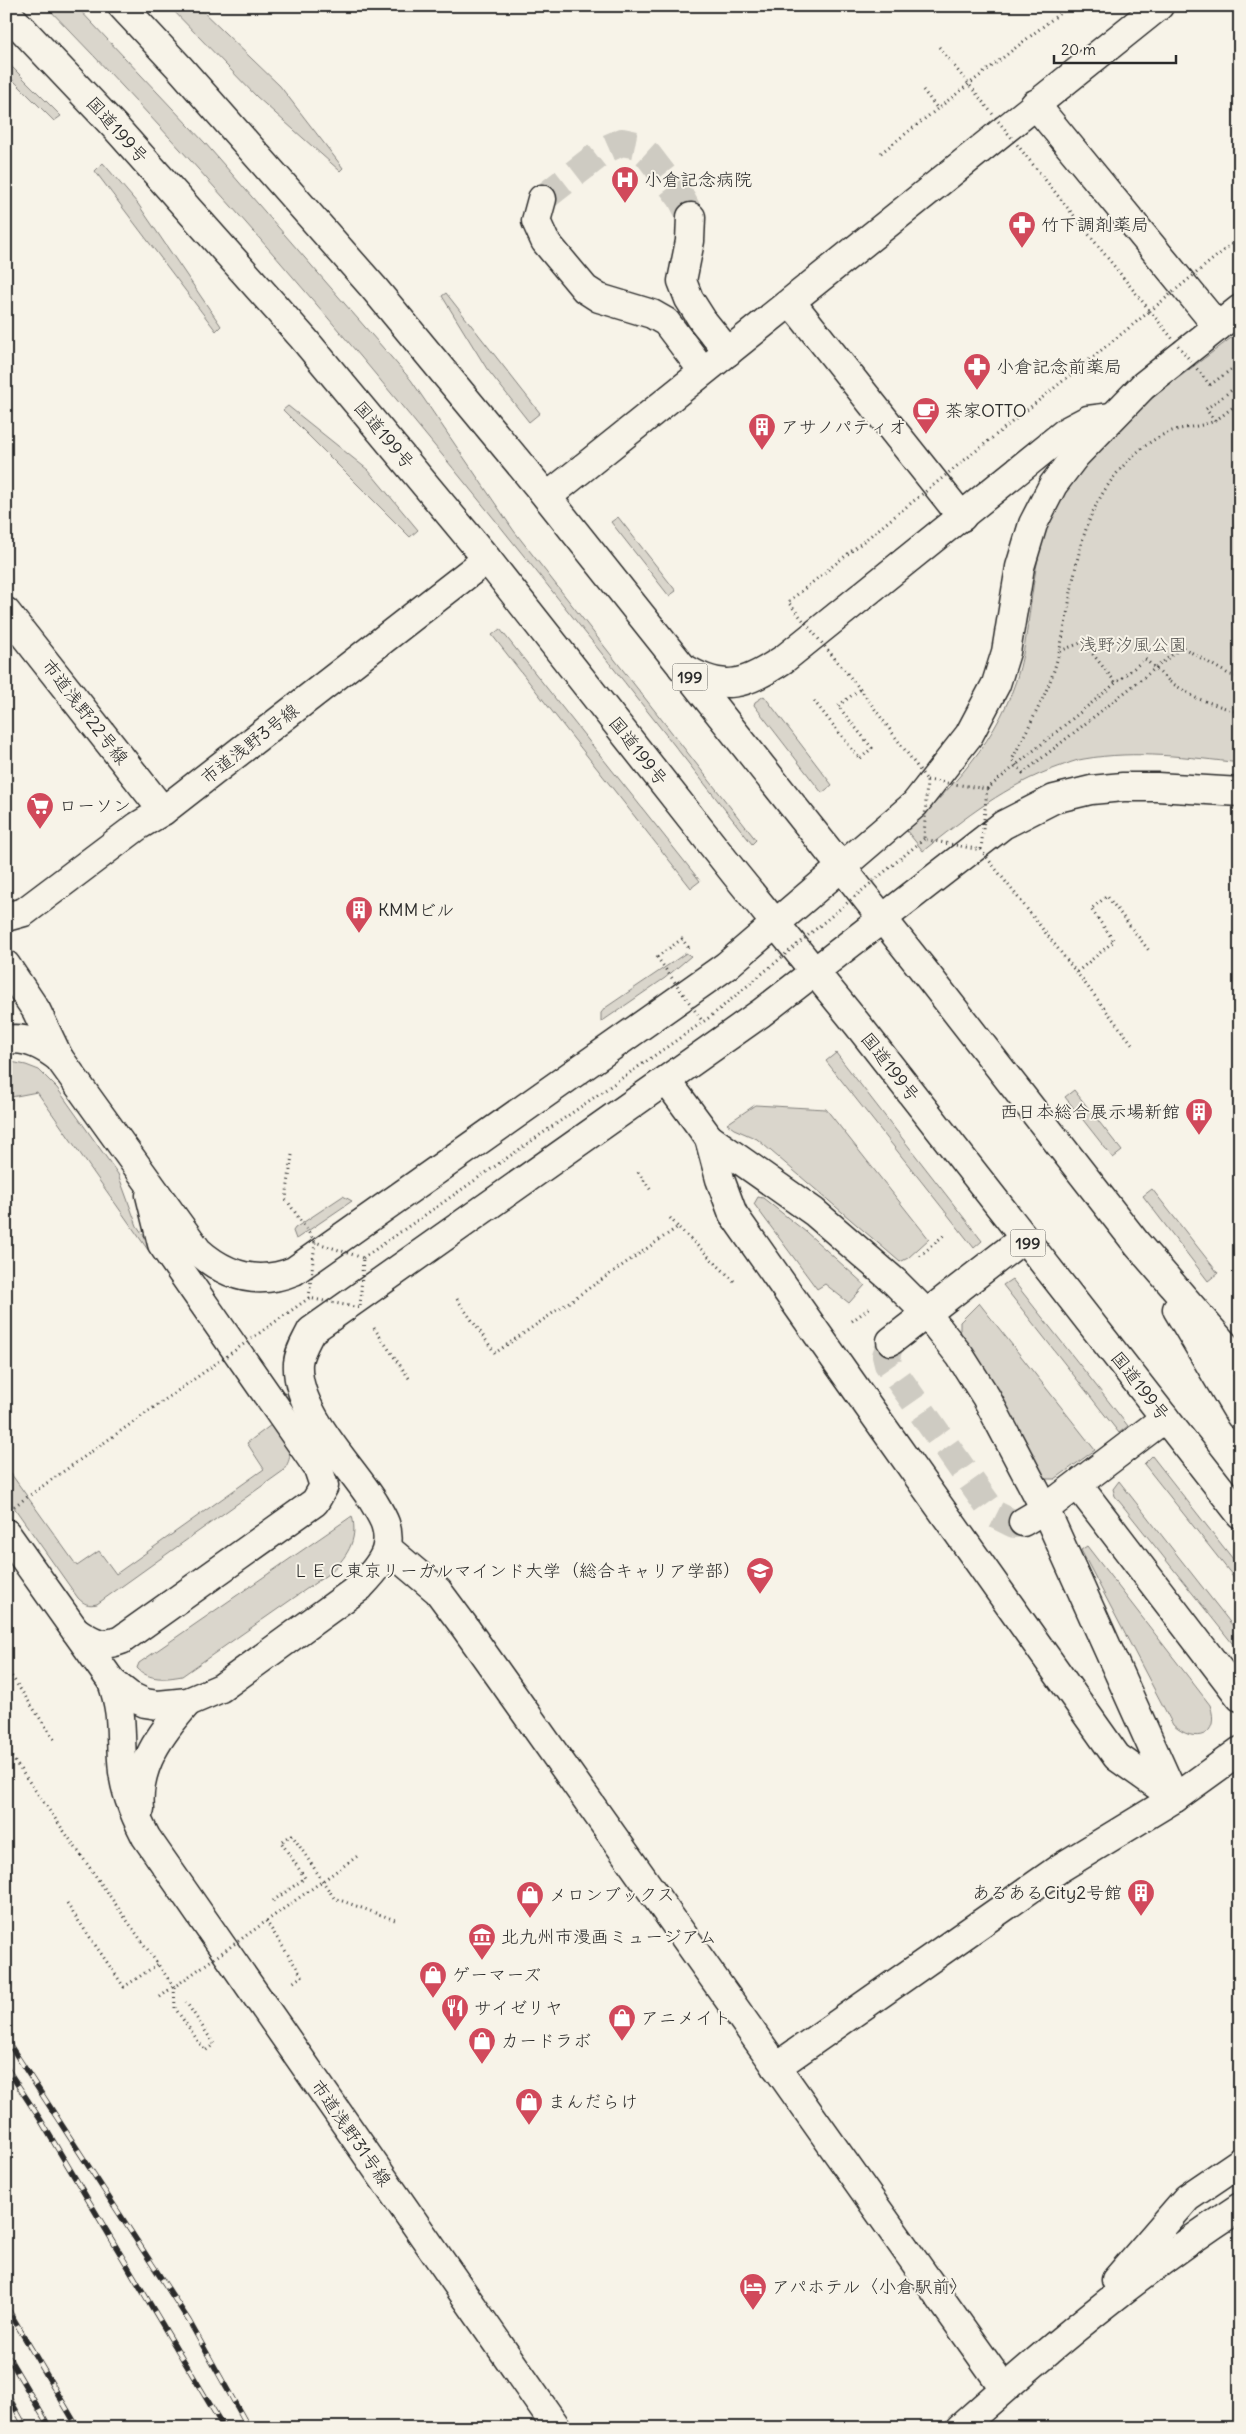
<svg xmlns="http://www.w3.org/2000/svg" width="1246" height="2434" font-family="Delius,'Klee One',sans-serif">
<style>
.green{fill:#dad6cc;stroke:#82807c}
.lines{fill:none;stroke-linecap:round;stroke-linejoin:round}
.minor-tunnel{stroke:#cecbc2;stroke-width:28;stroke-dasharray:28 14;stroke-linecap:butt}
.minor-casing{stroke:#2b2b2b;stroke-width:31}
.highway-casing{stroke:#2b2b2b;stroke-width:31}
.path{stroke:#2b2b2b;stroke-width:3;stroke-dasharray:1 4;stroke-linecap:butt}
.minor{stroke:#f7f3e8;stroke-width:28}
.highway{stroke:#f7f3e8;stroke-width:28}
.rail-casing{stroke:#2b2b2b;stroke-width:5.5}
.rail{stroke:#f7f3e8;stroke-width:4;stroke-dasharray:11;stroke-linecap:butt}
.minor-bridge-casing{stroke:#2b2b2b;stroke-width:31;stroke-linecap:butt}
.path-bridge{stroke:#2b2b2b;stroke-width:3;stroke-dasharray:1 4;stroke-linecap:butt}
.minor-bridge{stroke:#f7f3e8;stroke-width:28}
.labels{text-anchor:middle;stroke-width:4;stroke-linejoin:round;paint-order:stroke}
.shield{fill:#f7f3e8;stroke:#686764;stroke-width:1}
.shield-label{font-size:16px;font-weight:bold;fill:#2b2b2b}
.street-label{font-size:18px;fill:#2b2b2b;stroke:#f7f3e8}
.poi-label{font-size:18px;fill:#2b2b2b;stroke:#f7f3e8;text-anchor:start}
.park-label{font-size:18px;fill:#575653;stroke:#f7f3e8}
</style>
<rect width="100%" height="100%" fill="#f7f3e8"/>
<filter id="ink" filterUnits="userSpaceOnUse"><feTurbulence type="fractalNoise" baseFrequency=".02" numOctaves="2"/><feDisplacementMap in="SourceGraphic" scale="10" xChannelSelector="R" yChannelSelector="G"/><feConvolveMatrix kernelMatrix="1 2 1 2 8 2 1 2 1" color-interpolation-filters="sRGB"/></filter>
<g filter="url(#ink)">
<!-- green -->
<g class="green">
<path d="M 46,6 L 76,6 L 205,143 L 411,380 L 514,531 L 756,840 L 752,844 C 526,557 301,268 46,6 Z"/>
<path d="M 169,6 L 197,6 L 280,86 L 343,168 L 340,171 L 257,97 Z"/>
<path d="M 6,61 L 61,116 L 54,121 L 6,73 Z"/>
<path d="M 103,163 L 138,204 L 221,326 L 216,331 L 95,171 Z"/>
<path d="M 446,293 L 540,413 L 529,422 L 487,369 L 442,296 Z"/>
<path d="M 1240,331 L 1240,763 C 1188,757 1136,750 1084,759 C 1075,760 1067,764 1058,767 C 1006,785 966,817 923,851 L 906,830 C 959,783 1009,726 1023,654 C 1033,603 1033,547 1058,500 C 1097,431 1178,380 1240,331 Z"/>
<path d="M 288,406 L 368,470 L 418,530 L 410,537 L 283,410 Z"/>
<path d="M 618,517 L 676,591 L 669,596 L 611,522 Z"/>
<path d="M 500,629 L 700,881 L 691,888 L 492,635 Z"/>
<path d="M 764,696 L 832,785 L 822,793 L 754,705 L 755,702 Z"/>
<path d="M 686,953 L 691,956 L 665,978 L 601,1022 L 601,1013 L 605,1008 Z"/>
<path d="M 836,1053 L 982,1241 L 974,1248 L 826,1061 Z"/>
<path d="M 6,1061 L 26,1065 L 39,1070 L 57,1088 L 118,1174 L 137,1226 L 284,1435 C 291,1450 293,1457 283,1471 L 97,1604 C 88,1606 84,1604 78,1598 L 6,1496 L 6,1473 L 9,1471 L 77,1566 L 99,1551 L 116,1574 L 264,1469 L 247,1443 L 271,1425 L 37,1092 L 6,1098 Z"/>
<path d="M 1074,1090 L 1122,1151 L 1113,1158 L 1065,1097 Z"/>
<path d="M 755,1105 L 826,1109 L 929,1239 L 908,1258 L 900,1262 L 757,1139 L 734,1129 L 727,1124 Z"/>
<path d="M 1152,1189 L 1218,1273 L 1208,1281 L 1143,1196 Z"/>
<path d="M 343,1196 L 352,1201 L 296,1239 L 293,1231 L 295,1228 Z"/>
<path d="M 758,1197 L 763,1198 L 806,1232 L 865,1285 L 849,1303 L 825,1284 L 817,1289 L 754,1204 Z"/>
<path d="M 1012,1279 L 1128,1426 L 1119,1433 L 1003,1285 Z"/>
<path d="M 979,1303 L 1095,1450 L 1055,1479 L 1047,1479 L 1042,1474 L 995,1385 L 960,1331 L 960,1322 Z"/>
<path d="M 1152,1456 L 1240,1568 L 1240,1585 L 1144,1464 Z"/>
<path d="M 1119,1481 L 1240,1635 L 1240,1653 L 1115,1496 L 1113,1489 Z"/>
<path d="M 352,1516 C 359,1540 346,1559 328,1574 L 182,1676 C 166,1679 149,1681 137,1668 L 139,1663 Z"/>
<path d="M 1087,1546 L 1210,1705 C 1221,1736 1195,1745 1173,1725 L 1081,1550 Z"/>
</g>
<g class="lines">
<!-- minor-tunnel -->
<g class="minor-tunnel">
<path d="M 542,199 L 606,149 L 622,142 L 637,145 L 648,155 L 681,198 L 691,217"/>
<path d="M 891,1341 L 886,1356 L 888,1364 L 994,1514 L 1014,1524 L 1023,1522"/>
</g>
<defs>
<g id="minor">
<path d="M 1035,104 L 1218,327"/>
<path d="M 542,199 L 536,221 L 545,241 L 585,289 L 599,298 L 652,314 L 666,322 L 703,371"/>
<path d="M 691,217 L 690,241 L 682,281 L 689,299 L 703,321 L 728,352"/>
<path d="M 791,302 L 962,517"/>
<path d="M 547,497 L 1159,6"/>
<path d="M 6,612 L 163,811"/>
<path d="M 682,667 C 724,693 745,685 784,659 L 1067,431 L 1088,420 L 1112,417"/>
<path d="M 6,917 L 24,912 L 138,826 L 163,811 L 487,559"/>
<path d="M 6,965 L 36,1010 L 59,1058"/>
<path d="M 6,1040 C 26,1036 44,1046 59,1058 L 198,1251 C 226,1276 258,1286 294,1271 L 726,966 L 915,804 L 969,735 L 996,684 L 1006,652 L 1020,567 L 1033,524 L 1053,485 L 1075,456 L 1143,386 L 1240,309"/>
<path d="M 667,1081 L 709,1138 L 814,1212 L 894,1281 L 926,1313 L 960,1356 L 986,1397 L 1045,1509 L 1175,1798"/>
<path d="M 709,1138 L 720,1179 L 733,1214"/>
<path d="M 891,1341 L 1024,1238"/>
<path d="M 861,1396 L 1117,1757 L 1175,1798"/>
<path d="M 1078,1485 L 1240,1697"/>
<path d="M 1023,1522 L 1045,1509 L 1165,1418"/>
<path d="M 6,1533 L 112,1682 L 130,1696 L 145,1703 L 158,1705 L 188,1702 L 221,1688 L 360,1587 C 370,1576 385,1561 387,1546 C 390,1527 382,1516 373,1501 C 348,1462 295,1411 298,1363 C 299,1352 306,1341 311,1331 L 761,1013 L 1003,825 L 1054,799 L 1091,790 L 1123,787 L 1157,787 L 1240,792"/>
<path d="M 387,1548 L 438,1591 L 464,1626 L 1004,2388"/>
<path d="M 76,1631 C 94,1642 100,1648 121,1640 L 315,1502 L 324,1486 L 318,1468 L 162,1244 L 150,1195"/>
<path d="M 112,1682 C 123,1713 120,1729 122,1760 C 123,1788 133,1812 146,1837 L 557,2428"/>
<path d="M 140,1809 C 136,1766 161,1733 188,1702"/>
<path d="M 776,2067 L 1060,1868 L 1175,1798 L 1240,1751"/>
<path d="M 1116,2280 L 1187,2198 L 1240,2162"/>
<path d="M 960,2428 C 1049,2348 1140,2272 1240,2207"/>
</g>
<g id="highway">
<path d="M 122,6 L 179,67 L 373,287 L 547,497 L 925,972 L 1137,1244 L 1240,1363"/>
<path d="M 6,12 L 116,128 L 303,338 L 487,559 L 736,875 L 858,1025 L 1240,1514"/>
<path d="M 1177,1309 L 1240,1415"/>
</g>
</defs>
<!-- minor casing -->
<use href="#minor" class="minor-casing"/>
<!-- highway casing -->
<use href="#highway" class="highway-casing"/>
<!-- path -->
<g class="path">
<path d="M 923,90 L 937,108"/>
<path d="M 881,153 L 1069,6"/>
<path d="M 1210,385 L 1240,363"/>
<path d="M 1240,402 C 1231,408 1222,417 1212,422 C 1199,427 1185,427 1172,431 C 1158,436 1145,445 1134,455 C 1068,517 1078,590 1055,667 C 1046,697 1025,732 1012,760 L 1023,773 L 1182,647 L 1230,675 L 1240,677"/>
<path d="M 1215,421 L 1206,409 L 1240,384"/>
<path d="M 1060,651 L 1083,642 L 1116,683"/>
<path d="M 1170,682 L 1196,698 L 1240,713"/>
<path d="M 814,701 L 860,759 L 872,748 L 838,706 L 860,689"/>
<path d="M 657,957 L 682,939 L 688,947 L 686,949"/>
<path d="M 1077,972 L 1114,941 L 1091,909 L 1107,896 L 1150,952"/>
<path d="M 638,1172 L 652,1192"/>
<path d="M 670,1218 L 678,1227"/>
<path d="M 920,1256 L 944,1235"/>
<path d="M 457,1299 L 495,1353 L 678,1227 L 736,1283"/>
<path d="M 852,1321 L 871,1307"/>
<path d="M 374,1328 L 411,1381"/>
<path d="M 6,1631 L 8,1634 L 6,1639"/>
<path d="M 6,1668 L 56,1742"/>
<path d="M 273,1901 L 305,1878 L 281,1842 L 292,1835 L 334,1898 L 398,1921"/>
<path d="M 67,1904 L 124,1987 L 158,1964"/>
<path d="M 266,1921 L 302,1976 L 291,1984"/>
<path d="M 174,1987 L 175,2008 L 205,2051 L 214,2044 L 186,2002"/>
<path d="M 160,1997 L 173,1987"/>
</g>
<!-- minor -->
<use href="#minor" class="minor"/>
<!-- highway -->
<use href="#highway" class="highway"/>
<defs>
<g id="rail">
<path d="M 6,2039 L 189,2321 L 249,2428"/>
<path d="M 6,2067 L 40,2119 L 224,2428"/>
<path d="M 6,2306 L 78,2428"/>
<path d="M 6,2353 L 50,2428"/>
<path d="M 6,2392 L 26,2428"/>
</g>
</defs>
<!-- rail casing -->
<use href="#rail" class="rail-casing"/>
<!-- rail -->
<use href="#rail" class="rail"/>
<defs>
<path id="minor-bridge" d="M 733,1214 L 861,1396"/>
</defs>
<!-- minor-bridge casing -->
<use href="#minor-bridge" class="minor-bridge-casing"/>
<!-- path-bridge -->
<g class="path-bridge">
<path d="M 939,47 L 1150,311 L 788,602 L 860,689 L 927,780 L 924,839 L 981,850 L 1133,1045"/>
<path d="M 1210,385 L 1150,311 L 1240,237"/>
<path d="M 927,780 L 987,789 L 981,850"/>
<path d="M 987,789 L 1145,659 L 1170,682"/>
<path d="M 657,957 L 703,1022"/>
<path d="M 292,1155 L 286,1199 L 315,1242 L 363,1258"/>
<path d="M 363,1258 L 710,1017 L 924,839"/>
<path d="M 309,1298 L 315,1242"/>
<path d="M 6,1512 L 309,1298 L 360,1308 L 363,1258"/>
<path d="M 6,1749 L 174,1987 L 359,1855"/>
</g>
<!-- minor-bridge -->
<use href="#minor-bridge" class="minor-bridge"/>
</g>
</g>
<!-- icons -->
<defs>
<symbol id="hospital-pin" viewBox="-11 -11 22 30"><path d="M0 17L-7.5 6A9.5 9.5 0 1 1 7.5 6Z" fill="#d1495b" stroke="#f7f3e8"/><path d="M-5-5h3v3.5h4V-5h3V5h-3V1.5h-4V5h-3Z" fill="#fff"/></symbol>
<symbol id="pharmacy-pin" viewBox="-11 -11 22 30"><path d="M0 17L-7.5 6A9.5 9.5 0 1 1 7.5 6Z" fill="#d1495b" stroke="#f7f3e8"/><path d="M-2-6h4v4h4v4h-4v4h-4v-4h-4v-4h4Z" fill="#fff"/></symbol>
<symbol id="cafe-pin" viewBox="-11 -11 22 30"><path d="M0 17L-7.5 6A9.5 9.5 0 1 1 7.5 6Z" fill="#d1495b" stroke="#f7f3e8"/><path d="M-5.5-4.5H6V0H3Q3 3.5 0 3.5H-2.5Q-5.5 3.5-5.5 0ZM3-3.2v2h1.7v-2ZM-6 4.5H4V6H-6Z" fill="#fff"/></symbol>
<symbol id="building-pin" viewBox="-11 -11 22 30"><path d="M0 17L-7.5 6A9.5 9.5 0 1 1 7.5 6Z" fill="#d1495b" stroke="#f7f3e8"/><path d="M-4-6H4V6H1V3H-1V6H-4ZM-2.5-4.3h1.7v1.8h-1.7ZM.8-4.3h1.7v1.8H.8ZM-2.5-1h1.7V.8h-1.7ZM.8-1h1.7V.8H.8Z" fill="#fff"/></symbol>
<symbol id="supermarket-pin" viewBox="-11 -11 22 30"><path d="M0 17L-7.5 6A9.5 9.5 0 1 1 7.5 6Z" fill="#d1495b" stroke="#f7f3e8"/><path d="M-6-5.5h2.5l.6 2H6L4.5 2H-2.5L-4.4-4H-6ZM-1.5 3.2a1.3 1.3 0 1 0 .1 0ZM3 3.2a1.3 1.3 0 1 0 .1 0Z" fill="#fff"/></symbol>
<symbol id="university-pin" viewBox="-11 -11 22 30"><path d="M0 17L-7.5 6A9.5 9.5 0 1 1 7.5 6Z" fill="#d1495b" stroke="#f7f3e8"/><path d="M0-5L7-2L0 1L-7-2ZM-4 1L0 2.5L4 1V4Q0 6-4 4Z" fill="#fff"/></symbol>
<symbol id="shop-pin" viewBox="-11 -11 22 30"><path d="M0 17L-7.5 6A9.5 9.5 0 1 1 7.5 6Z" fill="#d1495b" stroke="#f7f3e8"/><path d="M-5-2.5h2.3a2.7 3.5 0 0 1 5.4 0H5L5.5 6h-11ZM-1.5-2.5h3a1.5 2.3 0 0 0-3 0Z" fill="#fff"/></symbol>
<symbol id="museum-pin" viewBox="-11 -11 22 30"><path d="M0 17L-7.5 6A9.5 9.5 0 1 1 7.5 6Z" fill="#d1495b" stroke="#f7f3e8"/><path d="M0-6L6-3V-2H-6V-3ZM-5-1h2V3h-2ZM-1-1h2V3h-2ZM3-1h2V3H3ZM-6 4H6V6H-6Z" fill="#fff"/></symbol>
<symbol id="restaurant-pin" viewBox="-11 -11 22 30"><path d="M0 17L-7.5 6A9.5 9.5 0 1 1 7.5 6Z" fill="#d1495b" stroke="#f7f3e8"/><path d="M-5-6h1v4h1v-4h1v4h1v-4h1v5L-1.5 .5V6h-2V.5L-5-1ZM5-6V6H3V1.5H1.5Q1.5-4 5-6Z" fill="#fff"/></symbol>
<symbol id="hotel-pin" viewBox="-11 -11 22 30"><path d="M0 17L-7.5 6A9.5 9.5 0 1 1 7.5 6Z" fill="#d1495b" stroke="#f7f3e8"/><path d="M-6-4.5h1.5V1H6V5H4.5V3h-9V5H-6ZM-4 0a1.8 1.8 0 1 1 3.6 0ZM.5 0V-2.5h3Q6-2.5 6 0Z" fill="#fff"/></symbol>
</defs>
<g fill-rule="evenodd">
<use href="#hospital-pin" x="609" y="164" width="32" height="43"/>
<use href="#pharmacy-pin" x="1006" y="209" width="32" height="43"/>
<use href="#pharmacy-pin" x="961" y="351" width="32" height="43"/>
<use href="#cafe-pin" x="910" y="395" width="32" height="43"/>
<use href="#building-pin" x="746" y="411" width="32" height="43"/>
<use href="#supermarket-pin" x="24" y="790" width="32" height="43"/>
<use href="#building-pin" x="343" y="894" width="32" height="43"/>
<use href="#building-pin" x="1183" y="1096" width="32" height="43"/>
<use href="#university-pin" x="744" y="1555" width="32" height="43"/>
<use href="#building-pin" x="1125" y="1877" width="32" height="43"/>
<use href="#shop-pin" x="514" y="1879" width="32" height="43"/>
<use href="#museum-pin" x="466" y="1921" width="32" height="43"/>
<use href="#shop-pin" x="417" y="1959" width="32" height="43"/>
<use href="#restaurant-pin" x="439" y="1992" width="32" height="43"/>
<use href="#shop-pin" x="606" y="2002" width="32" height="43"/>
<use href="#shop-pin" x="466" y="2025" width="32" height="43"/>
<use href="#shop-pin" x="513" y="2086" width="32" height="43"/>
<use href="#hotel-pin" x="737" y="2271" width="32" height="43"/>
</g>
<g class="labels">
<!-- shield labels -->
<g class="shield">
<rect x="672.5" y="663.5" width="35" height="27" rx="4"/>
<rect x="1010.5" y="1229.5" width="35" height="27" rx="4"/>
</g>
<g class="shield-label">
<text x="690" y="683">199</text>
<text x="1028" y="1249">199</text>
</g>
<!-- street labels -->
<g class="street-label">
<text transform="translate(117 130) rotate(48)" y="6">国道199号</text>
<text transform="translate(384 435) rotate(50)" y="6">国道199号</text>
<text transform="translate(85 712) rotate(52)" y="6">市道浅野22号線</text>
<text transform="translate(250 744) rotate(-38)" y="6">市道浅野3号線</text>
<text transform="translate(638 751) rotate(52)" y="6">国道199号</text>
<text transform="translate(890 1067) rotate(52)" y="6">国道199号</text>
<text transform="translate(1140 1386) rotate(52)" y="6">国道199号</text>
<text transform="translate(351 2133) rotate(55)" y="6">市道浅野31号線</text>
</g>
<!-- poi labels -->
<g class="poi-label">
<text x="644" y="186">小倉記念病院</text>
<text x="1041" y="231">竹下調剤薬局</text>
<text x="996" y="373">小倉記念前薬局</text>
<text x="945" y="417">茶家OTTO</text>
<text x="781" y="433">アサノパティオ</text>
<text x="59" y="812">ローソン</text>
<text x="378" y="916">KMMビル</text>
<text x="1180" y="1118" text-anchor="end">西日本総合展示場新館</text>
<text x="741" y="1577" text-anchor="end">ＬＥＣ東京リーガルマインド大学（総合キャリア学部）</text>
<text x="1122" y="1899" text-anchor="end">あるあるCity2号館</text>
<text x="549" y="1901">メロンブックス</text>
<text x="501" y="1943">北九州市漫画ミュージアム</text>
<text x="452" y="1981">ゲーマーズ</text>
<text x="474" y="2014">サイゼリヤ</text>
<text x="641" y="2024">アニメイト</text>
<text x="501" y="2047">カードラボ</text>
<text x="548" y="2108">まんだらけ</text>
<text x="772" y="2293">アパホテル〈小倉駅前〉</text>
</g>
<!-- park labels -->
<g class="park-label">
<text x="1133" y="651">浅野汐風公園</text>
</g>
</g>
<!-- margin -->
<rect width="1246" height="2434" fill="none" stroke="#f7f3e8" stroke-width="25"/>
<rect x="12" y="12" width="1221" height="2409" fill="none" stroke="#2b2b2b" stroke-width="2" filter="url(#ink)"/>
<!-- scale -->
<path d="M1054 55v8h122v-8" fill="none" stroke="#2b2b2b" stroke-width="2.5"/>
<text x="1061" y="55" font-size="15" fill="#2b2b2b" stroke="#f7f3e8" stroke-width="4" paint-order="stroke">20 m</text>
</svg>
